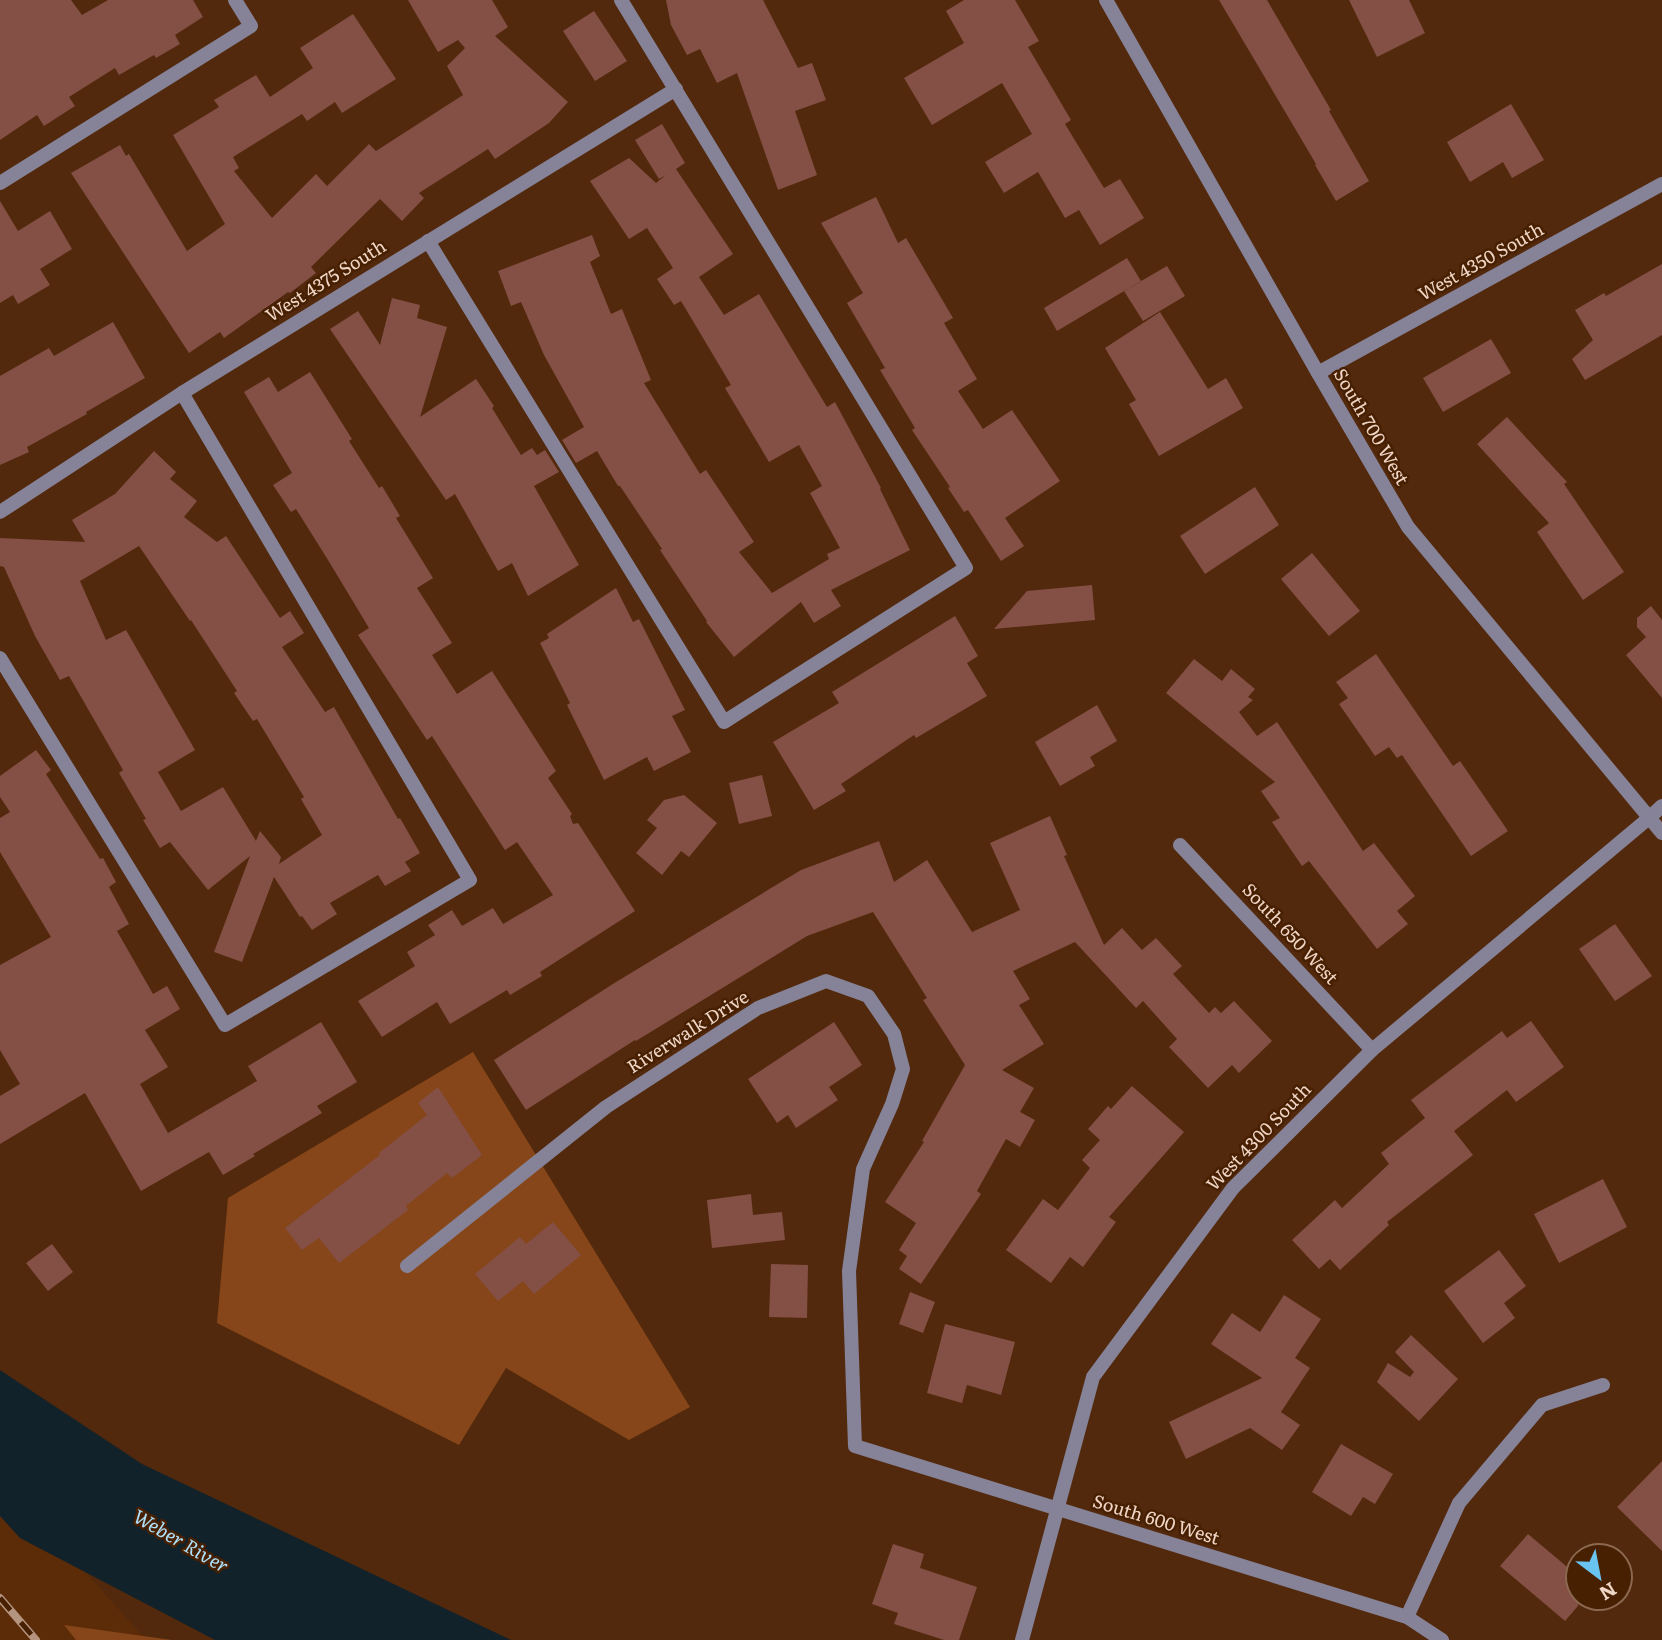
<svg xmlns="http://www.w3.org/2000/svg" width="1662" height="1640" font-family="Literata,serif">
<style>
.built{fill:#5c2c08}
.green{fill:#864619}
.water{fill:#12222a}
.building{fill:#844f45;fill-rule:evenodd}
.lines{fill:none;stroke-linecap:round;stroke-linejoin:round}
.service{stroke:#868399;stroke-width:14}
.minor{stroke:#868399;stroke-width:14}
.tertiary{stroke:#868399;stroke-width:14}
.rail-casing{stroke:#b4947f;stroke-width:8}
.rail{stroke:#471f01;stroke-width:5;stroke-dasharray:16;stroke-linecap:butt}
.labels{text-anchor:middle;stroke-width:5;stroke-linejoin:round;paint-order:stroke}
.street-label{font-size:18px;fill:#f0d6c6;stroke:#471f01}
.water-label{font-size:19px;font-style:italic;fill:#ade1fc;stroke:#471f01}
</style>
<rect width="100%" height="100%" fill="#52290c"/>
<!-- built -->
<path class="built" d="M 0,1476 L 146,1640 L 0,1640 Z"/>
<!-- green -->
<g class="green">
<path d="M 473,1052 L 690,1407 L 629,1440 L 506,1368 L 459,1445 L 217,1323 L 228,1198 Z"/>
<path d="M 64,1625 L 172,1640 L 76,1640 Z"/>
</g>
<!-- water -->
<path class="water" d="M 0,1370 L 142,1464 L 511,1640 L 215,1640 L 20,1538 L 0,1516 Z"/>
<!-- building -->
<g class="building">
<path d="M 0,0 L 71,0 L 82,15 L 108,0 L 193,0 L 203,17 L 175,35 L 180,44 L 156,58 L 154,55 L 119,75 L 115,68 L 69,97 L 75,106 L 44,126 L 37,115 L 0,140 Z"/>
<path d="M 408,0 L 492,0 L 508,27 L 495,36 L 568,102 L 549,123 L 495,159 L 488,149 L 419,193 L 424,198 L 402,221 L 380,199 L 311,267 L 316,273 L 290,293 L 288,292 L 224,338 L 220,332 L 189,353 L 71,173 L 120,145 L 126,156 L 129,154 L 187,251 L 225,224 L 173,135 L 219,107 L 214,100 L 256,75 L 270,97 L 313,68 L 300,48 L 353,14 L 396,79 L 342,113 L 335,102 L 307,121 L 302,114 L 233,157 L 239,168 L 234,171 L 272,218 L 316,174 L 327,186 L 369,144 L 376,151 L 463,95 L 447,66 L 465,48 L 458,40 L 438,52 Z"/>
<path d="M 666,0 L 763,0 L 798,68 L 812,63 L 826,100 L 795,111 L 817,175 L 778,190 L 737,73 L 717,83 L 700,49 L 687,55 L 671,25 Z"/>
<path d="M 964,0 L 1015,0 L 1039,41 L 1028,47 L 1071,120 L 1065,124 L 1104,188 L 1120,179 L 1144,218 L 1100,245 L 1079,210 L 1065,218 L 1038,172 L 1004,193 L 985,162 L 1032,134 L 1002,83 L 932,125 L 904,78 L 964,43 L 946,11 Z"/>
<path d="M 1219,0 L 1267,0 L 1331,110 L 1329,111 L 1369,181 L 1336,201 L 1315,165 L 1316,164 Z"/>
<path d="M 1349,0 L 1409,0 L 1425,33 L 1377,57 Z"/>
<path d="M 594,11 L 627,61 L 595,81 L 563,31 Z"/>
<path d="M 1511,104 L 1544,160 L 1512,178 L 1503,162 L 1470,182 L 1447,142 Z"/>
<path d="M 662,124 L 685,163 L 676,169 L 733,254 L 699,277 L 724,315 L 759,294 L 827,407 L 835,402 L 881,488 L 880,489 L 910,550 L 831,590 L 841,606 L 814,623 L 801,602 L 734,657 L 706,622 L 707,621 L 660,550 L 662,549 L 620,486 L 618,486 L 597,451 L 576,463 L 562,440 L 584,427 L 544,355 L 521,302 L 511,306 L 498,271 L 592,235 L 600,256 L 590,262 L 611,314 L 622,309 L 651,380 L 644,383 L 700,474 L 706,470 L 754,542 L 739,552 L 772,593 L 829,559 L 827,554 L 840,548 L 810,493 L 822,486 L 799,445 L 769,462 L 725,388 L 731,385 L 681,301 L 674,305 L 657,279 L 673,268 L 647,228 L 629,239 L 590,181 L 629,158 L 656,183 L 666,175 L 659,179 L 635,140 Z"/>
<path d="M 876,197 L 898,243 L 906,238 L 953,318 L 944,323 L 977,379 L 958,391 L 983,429 L 1012,410 L 1060,481 L 1005,518 L 1024,546 L 1001,561 L 968,510 L 964,512 L 948,488 L 950,487 L 912,430 L 915,428 L 880,370 L 885,368 L 847,303 L 863,293 L 821,223 Z"/>
<path d="M 0,201 L 18,231 L 50,211 L 72,249 L 40,269 L 50,285 L 18,304 L 13,295 L 0,303 Z"/>
<path d="M 1127,258 L 1141,281 L 1057,331 L 1044,308 Z"/>
<path d="M 1662,264 L 1662,335 L 1585,380 L 1572,359 L 1593,340 L 1575,310 L 1604,293 L 1606,296 Z"/>
<path d="M 1167,266 L 1185,296 L 1143,321 L 1124,291 Z"/>
<path d="M 392,298 L 420,305 L 417,318 L 447,327 L 420,417 L 476,379 L 494,406 L 492,408 L 521,455 L 532,448 L 537,455 L 545,450 L 559,472 L 534,486 L 579,565 L 528,596 L 512,563 L 498,571 L 455,494 L 446,500 L 330,329 L 358,311 L 380,345 Z"/>
<path d="M 1160,312 L 1208,389 L 1226,378 L 1243,408 L 1159,456 L 1129,404 L 1136,400 L 1105,348 Z"/>
<path d="M 113,322 L 145,378 L 86,412 L 87,414 L 27,447 L 29,452 L 0,465 L 0,376 L 49,348 L 54,356 Z"/>
<path d="M 1491,339 L 1511,373 L 1443,412 L 1423,378 Z"/>
<path d="M 310,372 L 352,439 L 349,441 L 379,488 L 382,486 L 400,516 L 396,518 L 433,578 L 417,588 L 452,643 L 432,655 L 457,694 L 492,671 L 556,771 L 548,778 L 572,814 L 570,816 L 573,824 L 578,823 L 635,911 L 540,972 L 542,976 L 510,995 L 507,990 L 450,1024 L 437,1002 L 382,1037 L 358,1001 L 415,966 L 407,952 L 435,935 L 428,925 L 452,910 L 462,926 L 493,908 L 503,924 L 553,895 L 517,842 L 505,850 L 432,736 L 427,740 L 358,635 L 369,628 L 328,560 L 296,509 L 291,512 L 273,485 L 292,473 L 244,392 L 269,377 L 278,392 Z"/>
<path d="M 1507,417 L 1567,482 L 1564,484 L 1624,572 L 1583,600 L 1537,532 L 1549,523 L 1477,444 Z"/>
<path d="M 154,451 L 176,472 L 170,479 L 197,501 L 184,517 L 217,542 L 226,536 L 280,618 L 290,611 L 304,633 L 282,647 L 325,712 L 334,707 L 398,819 L 400,818 L 420,853 L 405,862 L 411,871 L 385,886 L 378,875 L 330,903 L 337,914 L 312,930 L 302,916 L 300,917 L 274,877 L 242,962 L 214,952 L 250,856 L 208,890 L 170,842 L 160,848 L 143,820 L 146,819 L 119,773 L 123,770 L 69,676 L 60,680 L 35,636 L 4,567 L 0,566 L 0,538 L 85,542 L 72,520 L 115,494 ZM 139,546 L 190,621 L 191,620 L 237,691 L 234,693 L 253,721 L 257,719 L 304,797 L 301,799 L 322,835 L 279,864 L 281,857 L 260,831 L 256,841 L 223,787 L 181,811 L 158,772 L 195,750 L 126,630 L 106,640 L 80,581 Z"/>
<path d="M 1255,487 L 1279,525 L 1205,574 L 1180,536 Z"/>
<path d="M 1312,553 L 1360,611 L 1329,636 L 1281,579 Z"/>
<path d="M 1092,585 L 1095,620 L 994,629 L 1027,591 Z"/>
<path d="M 616,588 L 633,622 L 639,619 L 685,710 L 672,716 L 691,752 L 654,771 L 647,757 L 604,780 L 567,705 L 570,703 L 540,643 L 549,638 L 547,634 Z"/>
<path d="M 1651,606 L 1662,620 L 1662,698 L 1626,655 L 1646,637 L 1637,627 L 1637,618 Z"/>
<path d="M 955,616 L 978,656 L 967,663 L 987,696 L 916,738 L 914,735 L 841,784 L 846,791 L 814,810 L 773,742 L 839,703 L 832,692 Z"/>
<path d="M 1376,654 L 1453,766 L 1460,761 L 1508,831 L 1471,856 L 1402,755 L 1397,758 L 1389,747 L 1375,756 L 1339,704 L 1348,698 L 1336,682 Z"/>
<path d="M 1194,659 L 1222,681 L 1231,669 L 1255,689 L 1248,697 L 1253,700 L 1239,712 L 1257,736 L 1277,722 L 1363,851 L 1374,843 L 1415,896 L 1397,911 L 1408,924 L 1377,949 L 1309,861 L 1302,866 L 1272,822 L 1280,818 L 1261,791 L 1275,782 L 1166,693 Z"/>
<path d="M 1097,705 L 1117,741 L 1090,757 L 1095,766 L 1060,786 L 1035,742 Z"/>
<path d="M 36,750 L 51,770 L 46,774 L 100,859 L 103,858 L 116,882 L 109,887 L 129,924 L 117,931 L 153,994 L 167,986 L 180,1009 L 145,1030 L 168,1067 L 140,1084 L 168,1133 L 257,1081 L 248,1066 L 321,1022 L 357,1082 L 317,1106 L 322,1113 L 253,1154 L 255,1156 L 223,1175 L 209,1152 L 141,1191 L 85,1093 L 0,1144 L 0,1096 L 20,1084 L 0,1050 L 0,965 L 51,937 L 0,852 L 0,818 L 10,812 L 0,797 L 0,776 Z"/>
<path d="M 762,775 L 772,816 L 739,824 L 729,783 Z"/>
<path d="M 684,795 L 717,823 L 689,857 L 681,851 L 662,875 L 636,853 L 657,828 L 647,820 L 664,800 Z"/>
<path d="M 1050,816 L 1067,855 L 1064,856 L 1104,945 L 1122,928 L 1142,950 L 1156,938 L 1182,966 L 1173,974 L 1209,1013 L 1215,1007 L 1221,1013 L 1234,1001 L 1272,1041 L 1239,1073 L 1232,1065 L 1208,1088 L 1169,1047 L 1177,1039 L 1143,1001 L 1136,1008 L 1075,942 L 1013,971 L 1030,999 L 1019,1005 L 1044,1044 L 1002,1070 L 1034,1088 L 1020,1112 L 1035,1120 L 1020,1147 L 1006,1139 L 977,1191 L 981,1194 L 921,1284 L 899,1269 L 907,1256 L 899,1250 L 916,1223 L 885,1202 L 924,1142 L 922,1141 L 965,1065 L 923,1000 L 927,998 L 873,912 L 807,936 L 636,1041 L 635,1040 L 526,1110 L 494,1060 L 616,982 L 801,870 L 879,841 L 894,882 L 927,860 L 972,932 L 1020,910 L 990,843 Z"/>
<path d="M 1615,924 L 1652,976 L 1615,1001 L 1579,949 Z"/>
<path d="M 1531,1021 L 1564,1067 L 1516,1102 L 1507,1090 L 1454,1131 L 1473,1155 L 1387,1222 L 1389,1225 L 1340,1270 L 1330,1259 L 1319,1269 L 1292,1240 L 1335,1200 L 1342,1208 L 1389,1164 L 1381,1153 L 1425,1118 L 1411,1100 L 1502,1031 L 1507,1038 Z"/>
<path d="M 834,1022 L 862,1065 L 829,1087 L 838,1100 L 796,1128 L 788,1115 L 777,1123 L 748,1079 Z"/>
<path d="M 1132,1086 L 1184,1132 L 1109,1217 L 1116,1222 L 1083,1267 L 1070,1257 L 1051,1283 L 1006,1250 L 1043,1199 L 1058,1210 L 1090,1168 L 1082,1160 L 1100,1140 L 1088,1129 L 1108,1106 L 1111,1109 Z"/>
<path d="M 438,1087 L 482,1155 L 452,1178 L 447,1173 L 406,1206 L 408,1210 L 339,1263 L 319,1238 L 302,1250 L 285,1228 L 380,1155 L 379,1153 L 427,1115 L 418,1103 Z"/>
<path d="M 1603,1179 L 1627,1227 L 1559,1263 L 1534,1214 Z"/>
<path d="M 751,1194 L 753,1215 L 782,1212 L 785,1240 L 712,1248 L 707,1200 Z"/>
<path d="M 553,1222 L 581,1255 L 534,1294 L 523,1281 L 498,1301 L 475,1274 L 520,1237 L 526,1244 Z"/>
<path d="M 52,1244 L 73,1272 L 48,1291 L 26,1263 Z"/>
<path d="M 1499,1250 L 1526,1286 L 1504,1303 L 1515,1318 L 1483,1343 L 1444,1291 Z"/>
<path d="M 771,1264 L 808,1265 L 807,1318 L 769,1317 Z"/>
<path d="M 910,1292 L 935,1302 L 923,1333 L 899,1324 Z"/>
<path d="M 1284,1295 L 1321,1319 L 1295,1358 L 1310,1368 L 1281,1412 L 1300,1425 L 1282,1450 L 1250,1428 L 1186,1459 L 1169,1422 L 1262,1378 L 1211,1344 L 1232,1313 L 1260,1332 Z"/>
<path d="M 945,1324 L 1015,1342 L 1001,1395 L 967,1385 L 962,1403 L 927,1393 Z"/>
<path d="M 1411,1335 L 1458,1379 L 1419,1421 L 1377,1382 L 1388,1363 L 1410,1377 L 1414,1372 L 1395,1352 Z"/>
<path d="M 1341,1444 L 1393,1474 L 1375,1504 L 1363,1497 L 1351,1516 L 1312,1492 Z"/>
<path d="M 1662,1461 L 1662,1551 L 1617,1507 Z"/>
<path d="M 1528,1534 L 1578,1576 L 1578,1606 L 1565,1621 L 1500,1566 Z"/>
<path d="M 893,1544 L 924,1554 L 920,1568 L 977,1587 L 959,1640 L 944,1640 L 894,1624 L 898,1613 L 872,1604 Z"/>
</g>
<g class="lines">
<!-- service -->
<g class="service">
<path d="M 0,183 L 251,26 L 235,0"/>
<path d="M 428,241 L 724,722 L 966,568 L 621,0"/>
<path d="M 0,512 L 182,393 L 676,89"/>
<path d="M 0,658 L 225,1025 L 470,880 L 182,393"/>
</g>
<!-- minor -->
<g class="minor">
<path d="M 1318,373 L 1662,184"/>
<path d="M 1180,845 L 1372,1050"/>
<path d="M 407,1266 L 606,1107 L 758,1008 L 826,981 L 868,996 L 894,1034 L 903,1069 L 892,1104 L 863,1169 L 849,1271 L 855,1446 L 1407,1617 L 1442,1640"/>
<path d="M 1407,1617 L 1459,1503 L 1542,1405 L 1603,1385"/>
<path d="M 1022,1640 L 1093,1377 L 1233,1188 L 1372,1050 L 1649,818 L 1662,806"/>
</g>
<!-- tertiary -->
<path class="tertiary" d="M 1106,0 L 1318,373 L 1408,527 L 1662,833"/>
<defs>
<path id="rail" d="M 0,1598 L 36,1640"/>
</defs>
<!-- rail casing -->
<use href="#rail" class="rail-casing"/>
<!-- rail -->
<use href="#rail" class="rail"/>
</g>
<g class="labels">
<!-- street labels -->
<g class="street-label">
<text transform="translate(1481 262) rotate(-29)" y="6">West 4350 South</text>
<text transform="translate(326 281) rotate(-32)" y="6">West 4375 South</text>
<text transform="translate(1371 427) rotate(60)" y="6">South 700 West</text>
<text transform="translate(1290 934) rotate(47)" y="6">South 650 West</text>
<text transform="translate(688 1032) rotate(-32)" y="6">Riverwalk Drive</text>
<text transform="translate(1259 1137) rotate(-46)" y="6">West 4300 South</text>
<text transform="translate(1156 1520) rotate(17)" y="6">South 600 West</text>
</g>
<!-- water labels -->
<g class="water-label">
<text transform="translate(181 1541) rotate(30)" y="7">Weber River</text>
</g>
</g>
<!-- north arrow -->
<g transform="translate(1599 1577) rotate(148)"><circle r="33" fill="#471f01" stroke="#8b6850" stroke-width="2"/>
<path d="M0-5L12 26L0 18L-12 26Z" fill="#69c4f1"/>
<text y="-10" font-size="19" font-weight="bold" text-anchor="middle" fill="#f0d6c6">N</text>
</g>
</svg>
